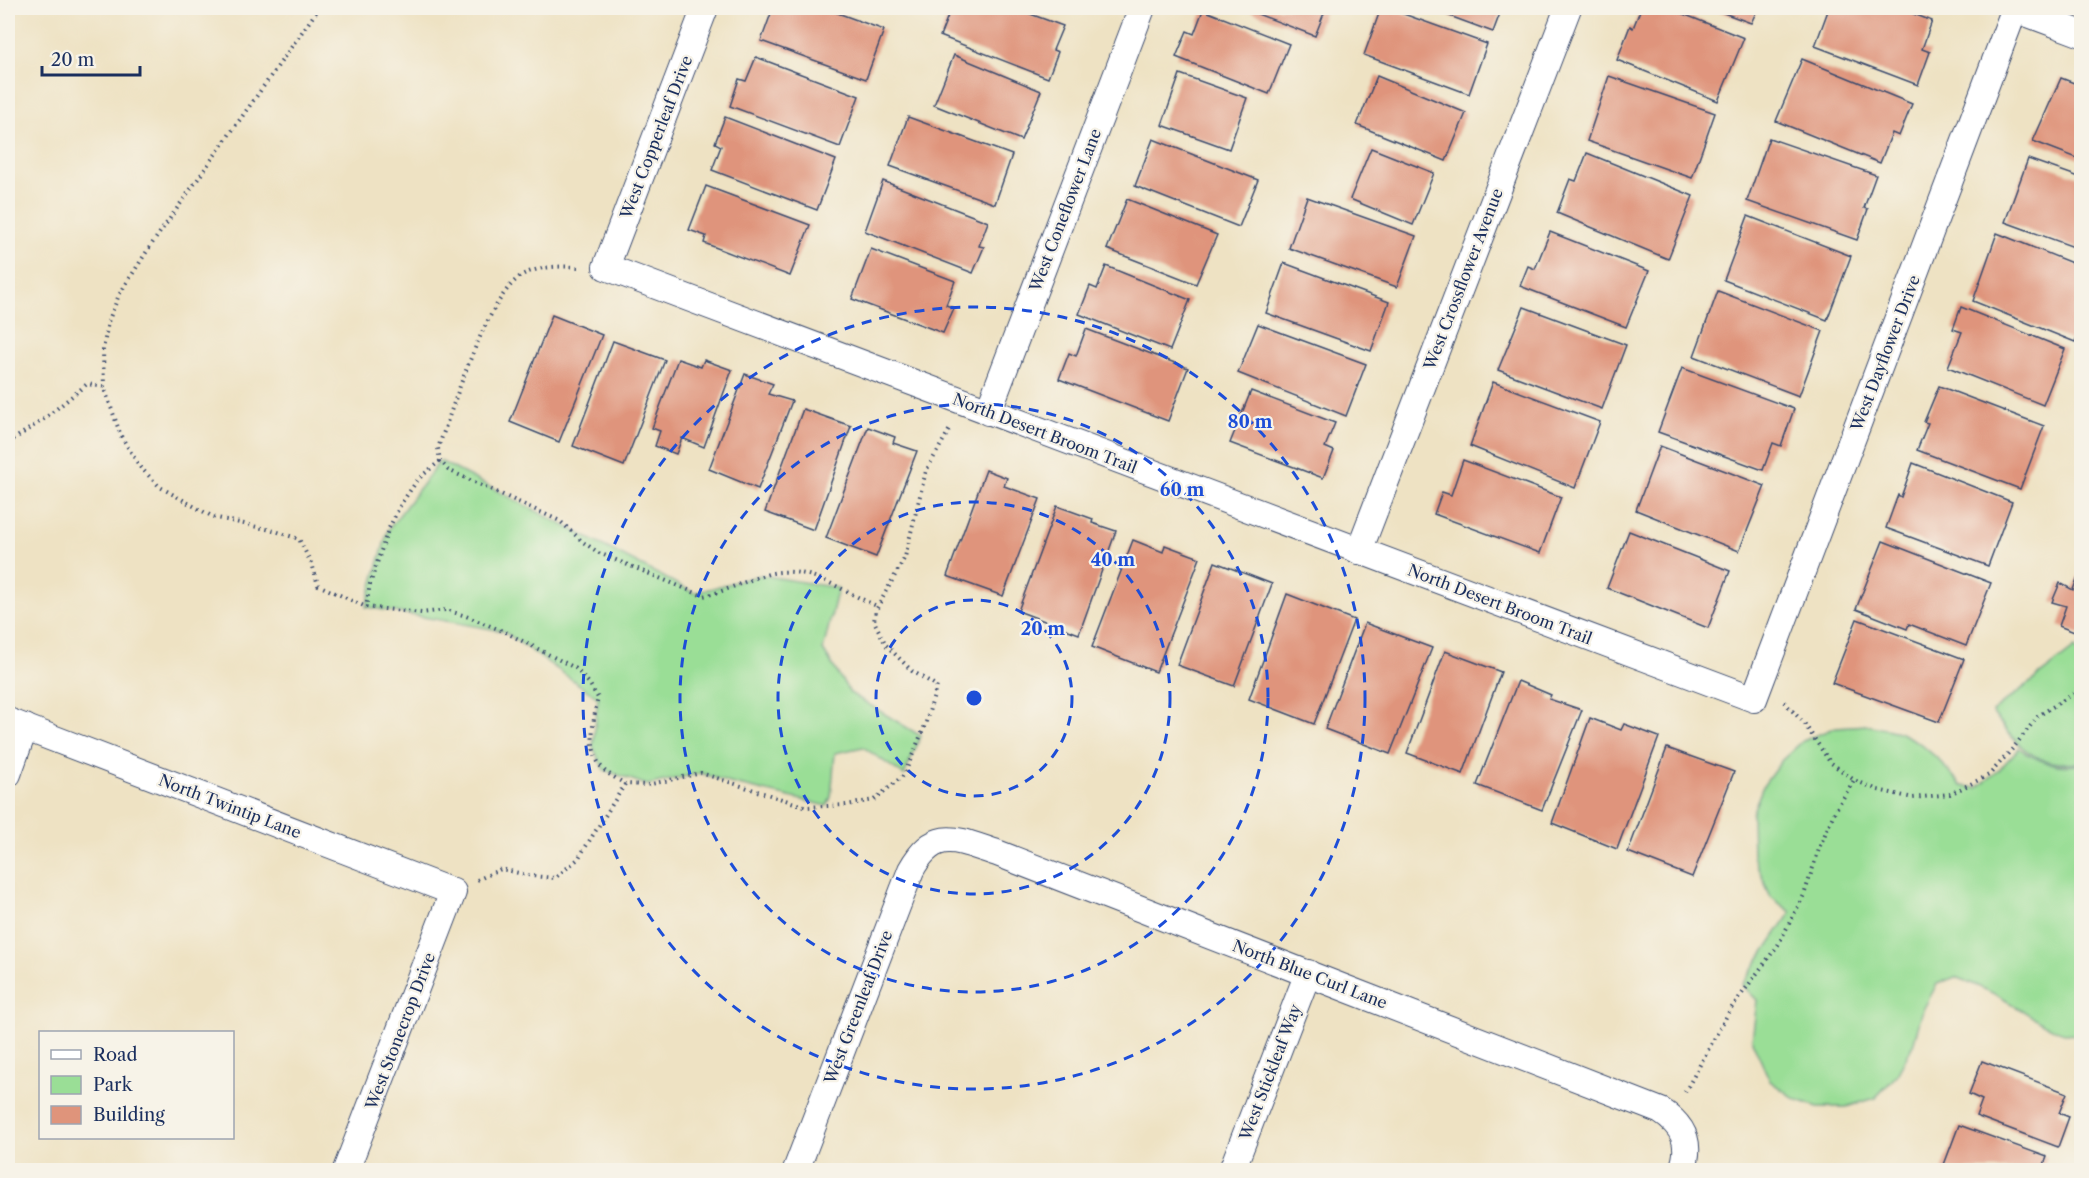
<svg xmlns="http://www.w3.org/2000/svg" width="2089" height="1178" font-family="'Libre Caslon Text',serif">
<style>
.green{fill:#9ade96;stroke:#5a867a;stroke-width:1.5}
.building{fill:#df947b}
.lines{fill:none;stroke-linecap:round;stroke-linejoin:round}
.street-casing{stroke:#3b4a6d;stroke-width:28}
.path{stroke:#3b4a6d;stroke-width:4;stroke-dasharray:1.5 4.5;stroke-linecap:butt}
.street{stroke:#fff;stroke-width:26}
.ring{fill:none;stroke:#1d4ed8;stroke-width:3;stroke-dasharray:10 8}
.labels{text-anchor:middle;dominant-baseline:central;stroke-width:4.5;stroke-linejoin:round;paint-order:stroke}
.street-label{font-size:16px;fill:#1b2f5e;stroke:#f7f3e8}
.centre{fill:#1d4ed8;stroke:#f7f3e8;stroke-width:3}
.ring-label{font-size:18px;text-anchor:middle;font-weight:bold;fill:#1d4ed8;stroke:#f7f3e8;stroke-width:4.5;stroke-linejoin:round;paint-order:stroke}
</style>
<rect width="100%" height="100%" fill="#f7f3e8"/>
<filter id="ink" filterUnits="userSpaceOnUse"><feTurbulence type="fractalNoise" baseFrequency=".0167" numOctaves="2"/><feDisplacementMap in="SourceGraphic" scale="12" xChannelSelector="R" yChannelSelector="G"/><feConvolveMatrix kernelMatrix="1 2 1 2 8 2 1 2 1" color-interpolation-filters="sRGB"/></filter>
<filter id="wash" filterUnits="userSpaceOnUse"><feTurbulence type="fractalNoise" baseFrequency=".008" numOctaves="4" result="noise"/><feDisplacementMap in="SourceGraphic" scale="24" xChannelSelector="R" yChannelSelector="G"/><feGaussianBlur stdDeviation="1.35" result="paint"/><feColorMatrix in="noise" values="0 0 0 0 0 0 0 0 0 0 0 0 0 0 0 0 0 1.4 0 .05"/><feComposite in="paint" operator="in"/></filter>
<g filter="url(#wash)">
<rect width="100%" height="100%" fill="#eee2c3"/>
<!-- green -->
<g class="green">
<path d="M440,461L694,593L761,575L838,588L823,650L850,693L921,736L904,775L863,747L835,753L831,797L827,806L730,783L701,773L647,785L604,770L593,747L598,698L503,631L366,607L388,530Z"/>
<path d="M2075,648L2081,656V762C2075,764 2069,764 2063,763C2029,763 2011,737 1992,712Z"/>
<path d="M1867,725L1899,732L1918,742L1937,758L1962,786L1977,788L1998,771L2019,748C2036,761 2059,769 2081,764V1035C2057,1037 2030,1014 2010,1003C1993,992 1974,984 1955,977L1937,984L1923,1010L1913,1045L1897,1075L1875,1098L1846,1107H1818L1795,1099L1770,1081L1752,1041L1757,1000L1742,985L1791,912L1771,897L1753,856L1752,814L1763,786L1782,760L1803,741L1836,727Z"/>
</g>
<g id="blocks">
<!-- building -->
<g class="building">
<path d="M773,8H824L884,30L866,79L761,41Z"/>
<path d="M951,8H1014L1063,26L1053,50L1058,52L1048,78L940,36Z"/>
<path d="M1242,8H1326L1315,36Z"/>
<path d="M1381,8H1387L1487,44L1469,94L1364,55Z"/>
<path d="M1428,8H1502L1493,32Z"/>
<path d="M1641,8H1668L1744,38L1718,101L1617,60L1630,26L1633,28Z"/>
<path d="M1710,8H1758L1751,23Z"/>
<path d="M1829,8H1898L1932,21L1922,49L1930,52L1918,85L1815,46Z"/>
<path d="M1203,10L1289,44L1269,94L1176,57L1187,31L1194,34Z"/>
<path d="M954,55L1041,91L1021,140L934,105Z"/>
<path d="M756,57L859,96L840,147L730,106L739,79L746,81Z"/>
<path d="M1802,59L1912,104L1899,136L1892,133L1880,163L1776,121Z"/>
<path d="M1180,74L1247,98L1229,149L1162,125Z"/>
<path d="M1377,76L1466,113L1446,161L1357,125Z"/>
<path d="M1609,76L1715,113L1692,178L1587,141Z"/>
<path d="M2061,78L2082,86V160L2033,141Z"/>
<path d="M725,117L836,160L817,210L712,170L721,146L715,143Z"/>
<path d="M908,117L1012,155L995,204L890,166Z"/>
<path d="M1769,138L1876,175L1864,208L1868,209L1857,240L1747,201Z"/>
<path d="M1153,139L1258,180L1239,227L1135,186Z"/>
<path d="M1371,148L1434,173L1413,225L1350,199Z"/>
<path d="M1587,153L1693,196L1668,259L1557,213L1570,179L1576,181Z"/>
<path d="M2028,159L2082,178V250L2005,222Z"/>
<path d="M883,181L988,222L979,246L984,247L973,273L865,231Z"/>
<path d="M706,186L810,225L790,276L704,243L706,236L689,230Z"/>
<path d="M1307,197L1416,236L1397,287L1289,248Z"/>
<path d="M1127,199L1217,235L1196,284L1107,249Z"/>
<path d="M1748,216L1851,256L1827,320L1724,280Z"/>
<path d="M1550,232L1649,271L1626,327L1520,286L1528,266L1535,269Z"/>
<path d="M1997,233L2082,267V325L2075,342L1973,301Z"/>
<path d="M871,249L955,281L946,305L954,308L943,333L852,299Z"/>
<path d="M1284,263L1389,302L1371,351L1266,313Z"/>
<path d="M1106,266L1190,300L1170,350L1079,314L1090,286L1097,289Z"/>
<path d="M1718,291L1823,331L1799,396L1694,356Z"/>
<path d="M1524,307L1626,345L1602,409L1498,370Z"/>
<path d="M1961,307L2065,349L2043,405L1948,367L1962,332L1953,329Z"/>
<path d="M552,315L602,335L559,442L510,422Z"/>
<path d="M1258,324L1366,364L1346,416L1238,373Z"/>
<path d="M1086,329L1188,368L1168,421L1059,379L1069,353L1076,356Z"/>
<path d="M613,341L665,360L624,466L573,446Z"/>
<path d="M678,359L701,367L704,360L732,370L704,447L682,438L676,454L655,446L660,431L652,428Z"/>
<path d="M1682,368L1794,409L1781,446L1773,443L1763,470L1658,432Z"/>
<path d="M745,374L773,384L768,394L792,401L758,489L709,469Z"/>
<path d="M1493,382L1600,422L1575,488L1470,446Z"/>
<path d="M1939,386L2044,426L2020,489L1917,450L1928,423L1924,422Z"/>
<path d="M1251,391L1335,423L1325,447L1334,451L1323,478L1230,443Z"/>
<path d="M803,409L851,426L814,530L765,512Z"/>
<path d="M868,427L895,437L893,443L917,451L876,557L826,538Z"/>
<path d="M1660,446L1765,486L1739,551L1636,510Z"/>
<path d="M1463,460L1561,497L1540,553L1434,514L1442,492L1451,495Z"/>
<path d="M1913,463L2012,502L1988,566L1886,528L1898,495L1901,497Z"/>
<path d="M986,470L1007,478L1004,486L1040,499L1003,596L947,576Z"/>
<path d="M1057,506L1093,519L1092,523L1116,531L1079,634L1018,611Z"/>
<path d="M1629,531L1730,571L1708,628L1607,588Z"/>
<path d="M1133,540L1163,552L1165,545L1200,558L1156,672L1092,647Z"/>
<path d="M1883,541L1991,583L1966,646L1909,624L1907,629L1856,609Z"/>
<path d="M1215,562L1272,584L1234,686L1177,665Z"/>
<path d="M2081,568H2082V635L2059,626L2066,606L2052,602L2060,583L2073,590Z"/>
<path d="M1287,594L1354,620L1314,724L1249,699Z"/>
<path d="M1857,619L1964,659L1939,722L1832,683Z"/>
<path d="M1365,623L1432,648L1390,754L1325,729Z"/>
<path d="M1445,651L1501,672L1463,774L1407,753Z"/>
<path d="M1518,681L1551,695L1549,699L1582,710L1542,810L1477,785Z"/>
<path d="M1590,718L1621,730L1624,724L1659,737L1617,849L1552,823Z"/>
<path d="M1667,748L1734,772L1692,877L1628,852Z"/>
<path d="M1982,1061L2067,1093L2059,1113L2069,1117L2058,1147L1976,1116L1982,1100L1969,1094Z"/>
<path d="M1959,1125L2047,1157L2042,1170H1942Z"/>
</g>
</g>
</g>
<g filter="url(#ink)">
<use href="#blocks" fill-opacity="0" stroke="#3b4a6d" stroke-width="1.5"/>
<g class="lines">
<defs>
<g id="street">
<path d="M705,8L606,267L1754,699L2015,8"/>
<path d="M2015,9L2082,34"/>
<path d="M988,412L1142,8"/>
<path d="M1359,551L1568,8"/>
<path d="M8,721L453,892L346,1170"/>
<path d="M8,774L25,727"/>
<path d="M796,1170L911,870C935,826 957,840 997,853L1661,1111C1684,1126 1692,1144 1682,1170"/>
<path d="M1232,1170L1308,973"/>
</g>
</defs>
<!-- street casing -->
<use href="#street" class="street-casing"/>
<!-- path -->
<g class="path">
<path d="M578,267C560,266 541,266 524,274C487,294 453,408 438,448L440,461L448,470L560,521L583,542L599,553L703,596C725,592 744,581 765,575C806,562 841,591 877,606"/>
<path d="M104,387L103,350L108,322L119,295L149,248L319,8"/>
<path d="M8,443L44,419L87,384L104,387L121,436L140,467L160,487L213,517L275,531L299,539L313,567L318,585L366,607"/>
<path d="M440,461L418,479L401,504L388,530L370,584L366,607L422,613L446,610L466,616L503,631L575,668L589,683L598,698C593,721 586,753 605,771C611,776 619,780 625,784"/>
<path d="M1784,702L1804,723L1830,762L1854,780L1878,790L1913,798L1950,794L1989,775L2014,747L2038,716L2076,692L2082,691"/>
<path d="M477,880L501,869L532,876L555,878L578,859L625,784L647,785L701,773L807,807L846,805L874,800L904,775L924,728L937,686L912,671L886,645L874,621L876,610L905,557L926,471L951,427"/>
<path d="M1685,1092L1730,1010L1778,945L1804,895L1820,846L1834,813L1854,780"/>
</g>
<!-- street -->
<use href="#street" class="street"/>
</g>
</g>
<!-- distance rings -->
<g class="ring">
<circle cx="974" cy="698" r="98"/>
<circle cx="974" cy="698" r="196"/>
<circle cx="974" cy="698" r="294"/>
<circle cx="974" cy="698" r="391"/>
</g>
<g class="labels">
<!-- street labels -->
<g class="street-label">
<text transform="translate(656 137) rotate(-69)">West Copperleaf Drive</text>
<text transform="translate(1065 210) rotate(-69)">West Coneflower Lane</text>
<text transform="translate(1463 279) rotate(-69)">West Crossflower Avenue</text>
<text transform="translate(1885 353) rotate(-69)">West Dayflower Drive</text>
<text transform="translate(1045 433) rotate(21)">North Desert Broom Trail</text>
<text transform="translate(1500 604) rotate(21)">North Desert Broom Trail</text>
<text transform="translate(230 806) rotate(21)">North Twintip Lane</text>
<text transform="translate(1310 974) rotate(21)">North Blue Curl Lane</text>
<text transform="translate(858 1007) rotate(-69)">West Greenleaf Drive</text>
<text transform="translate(400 1031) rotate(-69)">West Stonecrop Drive</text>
<text transform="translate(1270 1072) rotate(-69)">West Stickleaf Way</text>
</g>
</g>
<circle cx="974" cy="698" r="9" class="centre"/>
<g class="ring-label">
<text x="1250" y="428">80 m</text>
<text x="1182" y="496">60 m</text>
<text x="1113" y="566">40 m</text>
<text x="1043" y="635">20 m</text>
</g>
<!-- margin -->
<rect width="2089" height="1178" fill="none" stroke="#f7f3e8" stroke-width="30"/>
<!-- legend -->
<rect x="39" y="1031" width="195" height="108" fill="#f7f3e8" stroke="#9fa5b1" stroke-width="1.5"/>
<rect x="51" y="1050" width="30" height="9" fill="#ffffff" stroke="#9fa5b1" stroke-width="1.5"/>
<text x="93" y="1061" font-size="18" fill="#1b2f5e">Road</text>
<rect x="51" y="1076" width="30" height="18" fill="#9ade96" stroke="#9fa5b1" stroke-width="1.5"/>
<text x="93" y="1091" font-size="18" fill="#1b2f5e">Park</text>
<rect x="51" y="1106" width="30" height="18" fill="#df947b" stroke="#9fa5b1" stroke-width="1.5"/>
<text x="93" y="1121" font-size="18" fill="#1b2f5e">Building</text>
<!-- scale -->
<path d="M42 66v9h98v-9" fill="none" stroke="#1b2f5e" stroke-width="3"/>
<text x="51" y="66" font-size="18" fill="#1b2f5e" stroke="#f7f3e8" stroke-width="4.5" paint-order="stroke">20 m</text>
</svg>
